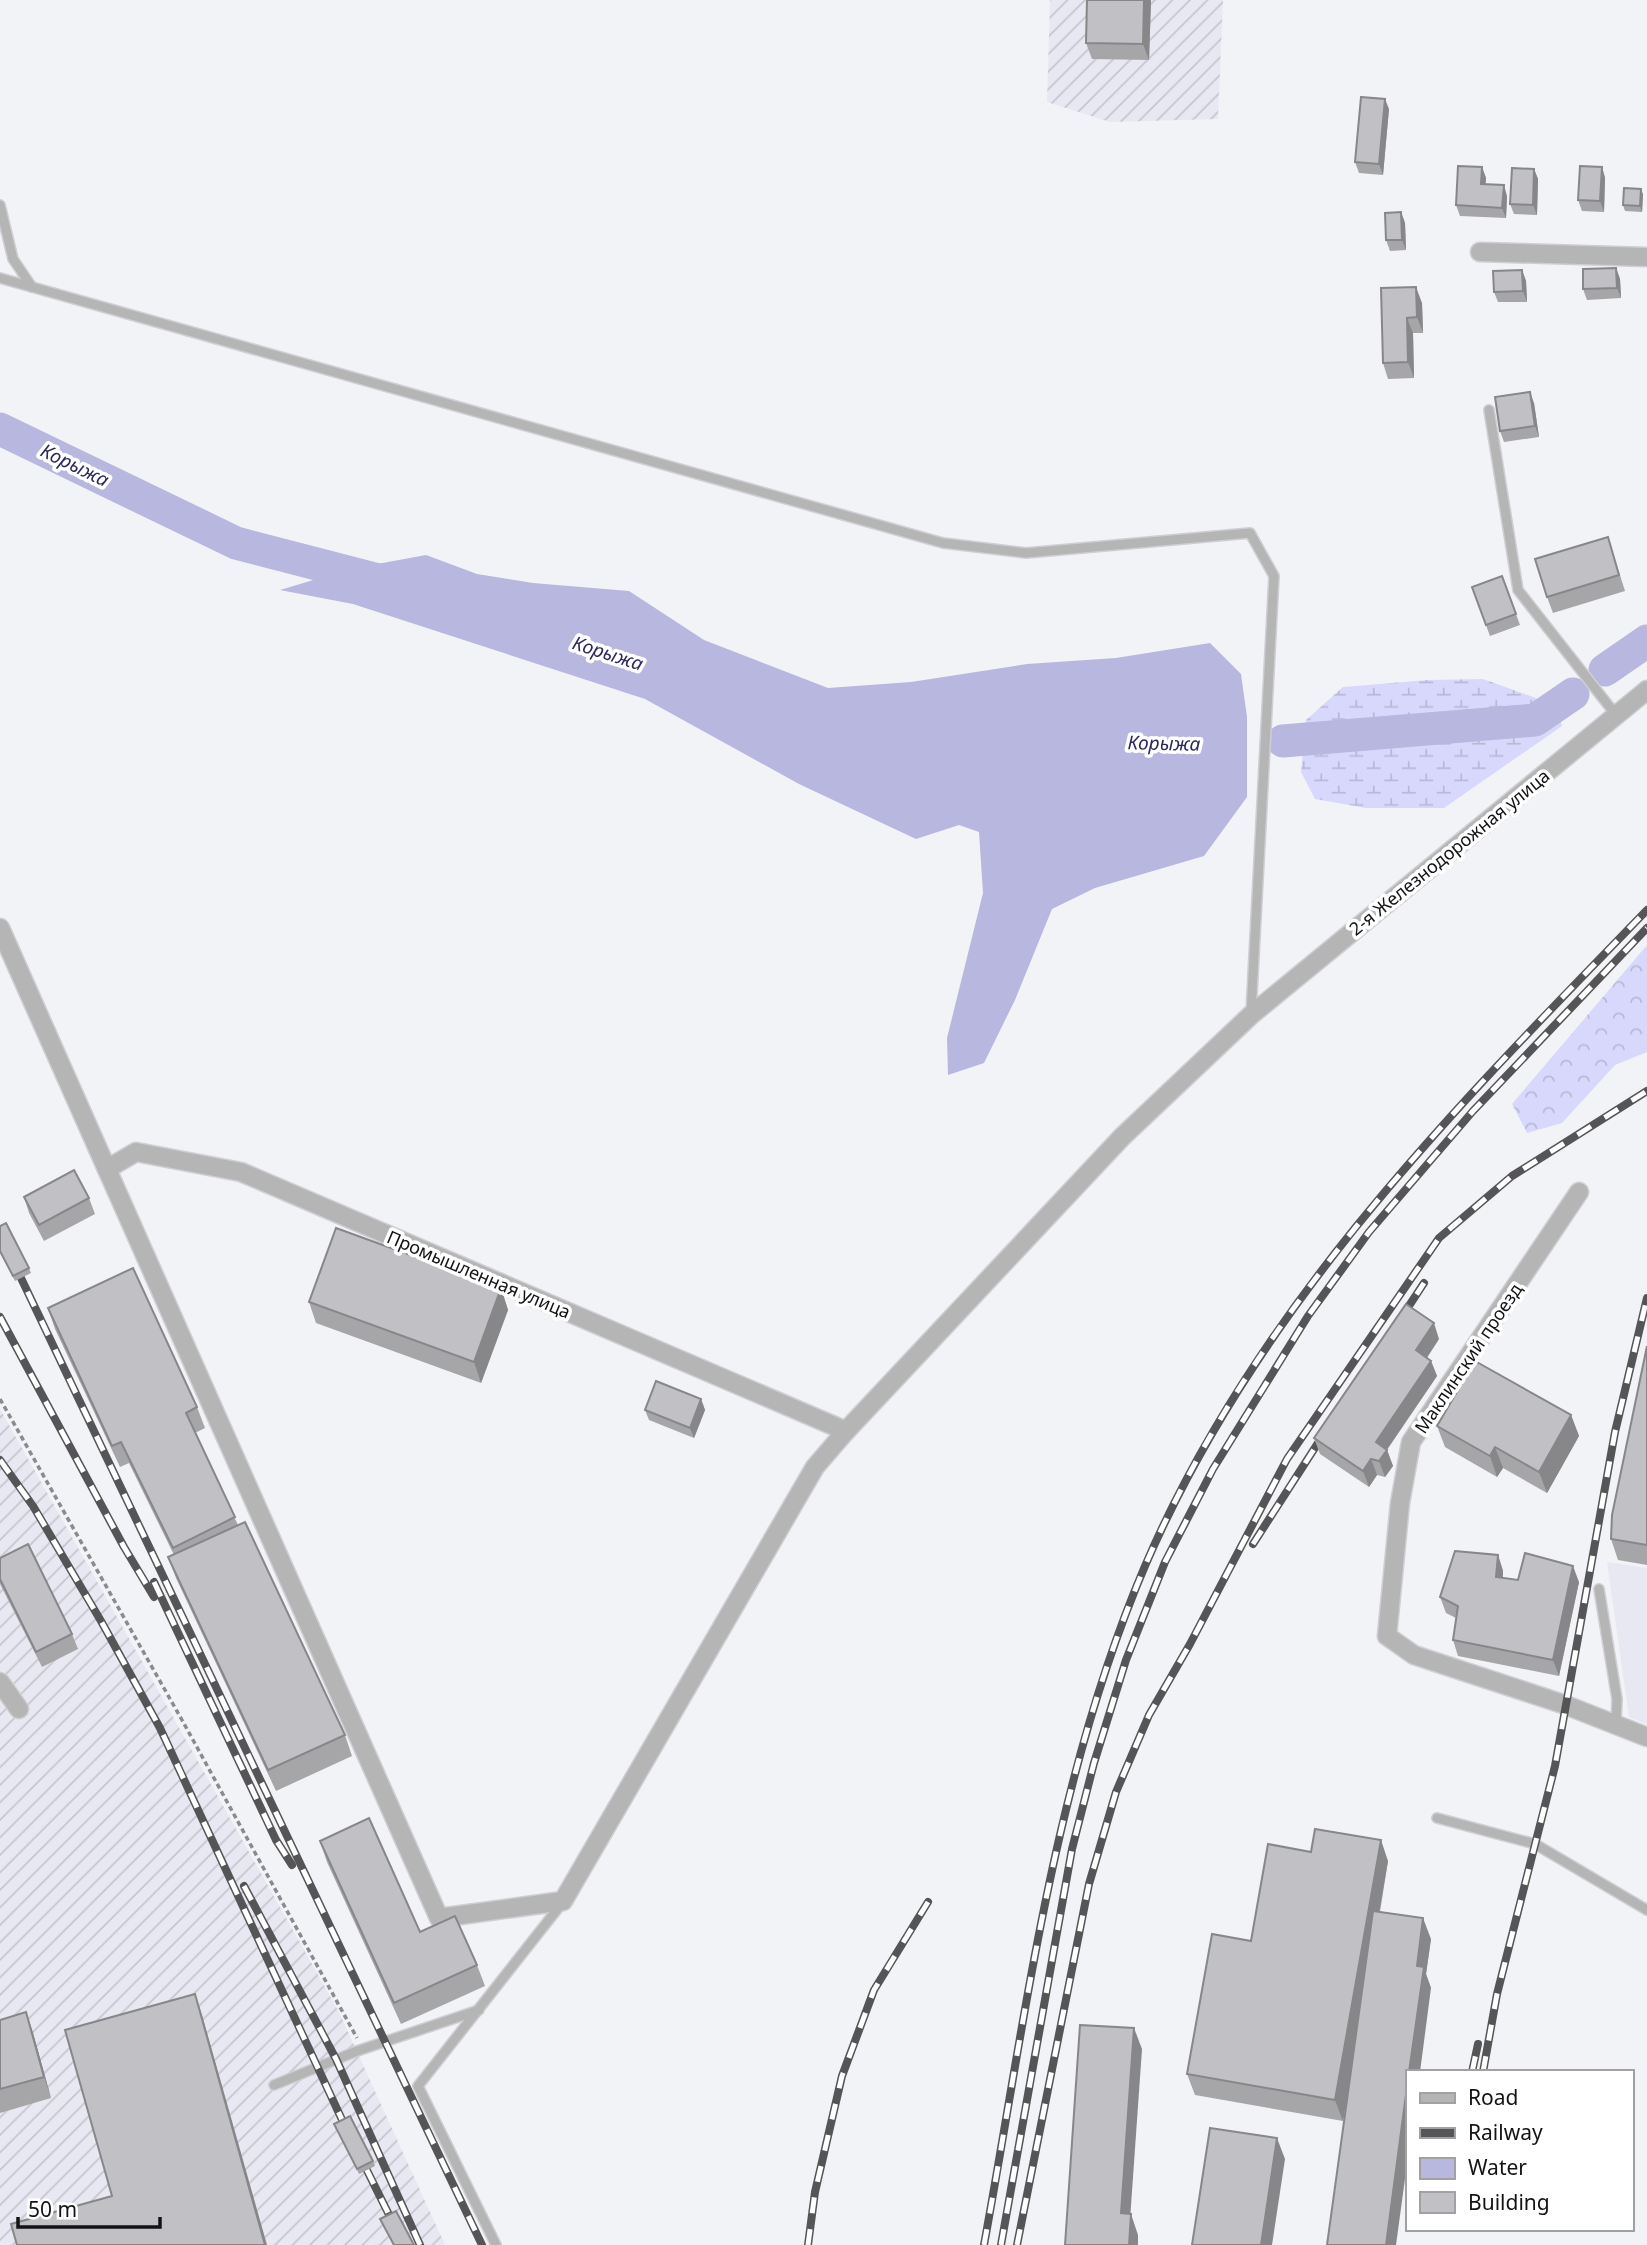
<svg xmlns="http://www.w3.org/2000/svg" width="1647" height="2245" font-family="'Noto Sans',sans-serif">
<style>
.built{fill:#e8e8f3}
.industrial{fill:url(#industrial-furrows)}
.forest{fill:url(#forest-crowns)}
.wetland{fill:url(#wetland-marsh)}
.water{fill:#b7b7df}
.lines{fill:none;stroke-linecap:round;stroke-linejoin:round}
.river{stroke:#b7b7df;stroke-width:33}
.service-casing{stroke:#cecfd3;stroke-width:12}
.minor-casing{stroke:#cecfd3;stroke-width:21}
.path{stroke:#8a8b8e;stroke-width:3.5;stroke-dasharray:5 3.5;stroke-linecap:butt}
.service{stroke:#b5b5b6;stroke-width:9}
.minor{stroke:#b5b5b6;stroke-width:18}
.rail-casing{stroke:#555558;stroke-width:8}
.rail{stroke:#fff;stroke-width:5;stroke-dasharray:16;stroke-linecap:butt}
.wall{fill:#a6a6a9}
.shaded-wall{fill:#87878a}
.building{fill:#c1c1c5;stroke:#87878a;stroke-width:2}
.labels{text-anchor:middle;dominant-baseline:central;stroke-width:7;stroke-linejoin:round;paint-order:stroke}
.street-label{font-size:18px;fill:#131315;stroke:#fff}
.water-label{font-size:19px;font-style:italic;fill:#2d275a;stroke:#fff}
</style>
<defs>
<pattern id="industrial-furrows" width="10" height="10" patternUnits="userSpaceOnUse" patternTransform="scale(1.75)"><rect width="10" height="10" fill="#e8e8f3"/><path d="M-1 1l2-2M0 10L10 0M9 11l2-2" fill="none" stroke="#c6c6cf"/></pattern>
<pattern id="forest-crowns" width="20" height="18" patternUnits="userSpaceOnUse" patternTransform="scale(1.75)"><rect width="20" height="18" fill="#d8d8fc"/><path d="M2 6a3 3 0 1 1 6 0M12 15a3 3 0 1 1 6 0" fill="none" stroke="#b8b8d7"/></pattern>
<pattern id="wetland-marsh" width="20" height="14" patternUnits="userSpaceOnUse" patternTransform="scale(1.75)"><rect width="20" height="14" fill="#d8d8fc"/><path d="M1 5h8M5 5V1M11 12h8M15 12V8" fill="none" stroke="#b8b8d7"/></pattern>
</defs>
<rect width="100%" height="100%" fill="#f2f3f7"/>
<!-- built -->
<path class="built" d="M1607,1562L1647,1568V1724L1629,1717Z"/>
<!-- industrial -->
<g class="industrial">
<path d="M1050,0H1223L1218,119L1110,122L1047,102Z"/>
<path d="M0,1409L339,2012L445,2245H0Z"/>
</g>
<!-- forest -->
<path class="forest" d="M1647,945V1052L1615,1065L1562,1123L1527,1133L1512,1104Z"/>
<!-- wetland -->
<path class="wetland" d="M1483,679L1555,705L1562,726L1444,808H1366L1315,799L1301,772L1306,720L1343,687L1428,680Z"/>
<!-- water -->
<path class="water" d="M426,555L477,574L533,583L629,591L704,640L828,688L911,682L1027,664L1116,658L1210,643L1241,674L1247,717V797L1204,856L1095,888L1052,909L1015,1000L984,1063L948,1075L947,1038L983,893L979,832L959,825L916,839L799,784L645,699L353,604L280,590L350,569Z"/>
<g class="lines">
<!-- river -->
<g class="river">
<path d="M0,429L236,543L386,582"/>
<path d="M1605,670L1647,641"/>
<path d="M1283,741L1535,720L1573,694"/>
</g>
<defs>
<g id="service">
<path d="M0,205L13,259L32,287"/>
<path d="M0,278L943,543L1026,553L1250,533L1274,576L1251,1013"/>
<path d="M1489,410L1518,590L1616,715"/>
<path d="M1599,1589L1617,1699L1616,1725"/>
<path d="M1437,1818L1535,1844L1647,1910"/>
<path d="M274,2085L357,2051L479,2010"/>
<path d="M496,2245L418,2086L563,1902"/>
</g>
<g id="minor">
<path d="M1480,252L1647,257"/>
<path d="M0,928L439,1918L563,1901L815,1467L846,1431L1122,1137L1251,1015L1647,690"/>
<path d="M107,1169L136,1152L241,1172L846,1431"/>
<path d="M1579,1192L1411,1442L1400,1503L1387,1636L1414,1655L1563,1704L1647,1737"/>
<path d="M0,1682L19,1709"/>
</g>
</defs>
<!-- service casing -->
<use href="#service" class="service-casing"/>
<!-- minor casing -->
<use href="#minor" class="minor-casing"/>
<!-- path -->
<path class="path" d="M0,1399L182,1720L357,2038"/>
<!-- service -->
<use href="#service" class="service"/>
<!-- minor -->
<use href="#minor" class="minor"/>
<defs>
<g id="rail">
<path d="M0,1234L482,2245"/>
<path d="M0,1317L124,1547L154,1597"/>
<path d="M1399,1321L1424,1283"/>
<path d="M0,1460L33,1506L101,1621L160,1728L344,2124L404,2245"/>
<path d="M1253,1544L1327,1429"/>
<path d="M154,1582L276,1840L292,1865"/>
<path d="M244,1886L336,2059L420,2245"/>
<path d="M1472,2072L1478,2044"/>
<path d="M1483,2072L1497,1994L1555,1766L1615,1432L1647,1298"/>
<path d="M808,2245L815,2192L842,2076L874,1990L928,1902"/>
<path d="M984,2245C1026,2016 1053,1781 1145,1566C1256,1307 1454,1109 1647,910"/>
<path d="M1001,2245L1072,1849L1094,1763L1126,1660L1165,1562L1213,1469L1308,1316L1369,1232L1473,1111L1647,928"/>
<path d="M1017,2245L1089,1884L1116,1792L1149,1715L1190,1644L1287,1459L1439,1238L1512,1176L1647,1091"/>
</g>
</defs>
<!-- rail casing -->
<use href="#rail" class="rail-casing"/>
<!-- rail -->
<use href="#rail" class="rail"/>
</g>
<!-- wall -->
<g class="wall">
<path d="M1087,0H1151L1149,60L1092,59L1086,43Z"/>
<path d="M1389,109L1383,175L1359,173L1355,162Z"/>
<path d="M1482,167L1486,178L1485,184L1507,196L1506,218L1460,216L1456,205Z"/>
<path d="M1602,167L1605,178L1604,212L1582,211L1578,200Z"/>
<path d="M1534,169L1538,179L1537,215L1514,214L1510,204Z"/>
<path d="M1643,194L1642,212L1625,211L1623,205Z"/>
<path d="M1401,212L1405,223L1406,250L1390,251L1386,240Z"/>
<path d="M1616,268L1620,279L1621,298L1587,300L1583,289Z"/>
<path d="M1522,270L1526,281L1527,302H1498L1494,292Z"/>
<path d="M1381,288L1422,303L1423,333H1413L1414,378L1388,379L1383,363Z"/>
<path d="M1534,403L1539,437L1504,442L1500,431Z"/>
<path d="M1613,553L1625,591L1553,613L1547,597Z"/>
<path d="M1502,576L1520,625L1490,636L1472,587Z"/>
<path d="M24,1197L89,1198L95,1214L44,1241L29,1213Z"/>
<path d="M0,1226L29,1268L31,1273L15,1281L0,1252Z"/>
<path d="M501,1288L508,1310L481,1383L316,1323L309,1302Z"/>
<path d="M48,1308L197,1407L205,1428L195,1433L238,1525L345,1735L352,1756L276,1791L176,1578L168,1557L174,1555L129,1463L120,1467L55,1329Z"/>
<path d="M1439,1339L1427,1358L1431,1361L1437,1376L1387,1450L1393,1466L1385,1477L1377,1475L1369,1487L1320,1454L1314,1438Z"/>
<path d="M1647,1346V1565L1618,1560L1611,1539Z"/>
<path d="M701,1399L705,1410L694,1438L649,1420L645,1410Z"/>
<path d="M1571,1415L1579,1436L1547,1493L1503,1468L1497,1477L1445,1447L1437,1426Z"/>
<path d="M1498,1555L1503,1571V1578L1518,1580L1579,1582L1559,1676L1458,1656L1453,1640L1456,1618L1446,1613L1440,1597Z"/>
<path d="M0,1558L72,1634L78,1649L42,1667L0,1584Z"/>
<path d="M320,1841L420,1932L477,1965L485,1986L401,2024L327,1862Z"/>
<path d="M1311,1852L1388,1861L1380,1912L1431,1939L1426,1974L1431,1988L1348,2093L1343,2121L1195,2095L1187,2074L1251,1941Z"/>
<path d="M26,2012L33,2033L51,2098L0,2113V2020Z"/>
<path d="M334,2124L373,2161L375,2166L359,2174Z"/>
</g>
<!-- shaded-wall -->
<g class="shaded-wall">
<path d="M1144,0H1151L1149,60L1143,44Z"/>
<path d="M1385,99L1389,109L1383,175L1379,164Z"/>
<path d="M1482,167L1486,178L1485,194L1481,184Z"/>
<path d="M1602,167L1605,178L1604,212L1600,201Z"/>
<path d="M1534,169L1538,179L1537,215L1533,205Z"/>
<path d="M1504,185L1507,196L1506,218L1502,208Z"/>
<path d="M1641,189L1643,194L1642,212L1640,206Z"/>
<path d="M1401,212L1405,223L1406,250L1402,240Z"/>
<path d="M1616,268L1620,279L1621,298L1617,288Z"/>
<path d="M1522,270L1526,281L1527,302L1523,291Z"/>
<path d="M1416,287L1422,303L1423,333L1417,317Z"/>
<path d="M1407,318L1413,333L1414,378L1408,362Z"/>
<path d="M1530,392L1534,403L1539,437L1535,426Z"/>
<path d="M501,1288L508,1310L481,1383L474,1362Z"/>
<path d="M1434,1323L1439,1339L1421,1366L1416,1350Z"/>
<path d="M1431,1361L1437,1376L1381,1458L1376,1442Z"/>
<path d="M701,1399L705,1410L694,1438L690,1428Z"/>
<path d="M1571,1415L1579,1436L1547,1493L1539,1472Z"/>
<path d="M1495,1447L1503,1468L1497,1477L1490,1456Z"/>
<path d="M1387,1450L1393,1466L1385,1477L1379,1461Z"/>
<path d="M1371,1459L1377,1475L1369,1487L1363,1471Z"/>
<path d="M1498,1555L1503,1571L1502,1593L1496,1577Z"/>
<path d="M1573,1566L1579,1582L1559,1676L1553,1660Z"/>
<path d="M1381,1840L1388,1861L1343,2121L1335,2100Z"/>
<path d="M1423,1918L1431,1939L1426,1974L1431,1988L1420,2072H1409L1417,1966Z"/>
<path d="M195,1994L202,2015L267,2245H265Z"/>
<path d="M26,2012L33,2033L51,2098L44,2077Z"/>
<path d="M1134,2028L1142,2049L1129,2234L1121,2213Z"/>
<path d="M1407,2087V2164L1396,2245H1386Z"/>
<path d="M1277,2138L1285,2159L1272,2245H1261Z"/>
<path d="M1131,2214L1138,2235V2245H1129Z"/>
</g>
<!-- building -->
<g class="building">
<path d="M1087,0H1144L1143,44L1086,43Z"/>
<path d="M1361,97L1385,99L1379,164L1355,162Z"/>
<path d="M1458,166L1482,167L1481,184L1504,185L1502,208L1456,205Z"/>
<path d="M1580,166L1602,167L1600,201L1578,200Z"/>
<path d="M1512,168L1534,169L1533,205L1510,204Z"/>
<path d="M1624,188L1641,189L1640,206L1623,205Z"/>
<path d="M1401,212L1402,240H1386L1385,213Z"/>
<path d="M1616,268L1617,288L1583,289V269Z"/>
<path d="M1522,270L1523,291L1494,292L1493,271Z"/>
<path d="M1416,287L1417,317L1407,318L1408,362L1383,363L1381,288Z"/>
<path d="M1530,392L1535,426L1500,431L1495,397Z"/>
<path d="M1608,537L1619,575L1547,597L1535,559Z"/>
<path d="M1502,576L1516,614L1486,625L1472,587Z"/>
<path d="M74,1170L89,1198L39,1225L24,1197Z"/>
<path d="M6,1223L29,1268L13,1276L0,1251V1226Z"/>
<path d="M336,1228L501,1288L474,1362L309,1302Z"/>
<path d="M133,1268L197,1407L186,1413L235,1517L173,1548L121,1442L112,1446L48,1308Z"/>
<path d="M1406,1304L1434,1323L1416,1350L1431,1361L1376,1442L1387,1450L1379,1461L1371,1459L1363,1471L1314,1438Z"/>
<path d="M1647,1346V1545L1611,1539L1612,1515Z"/>
<path d="M1475,1361L1571,1415L1539,1472L1495,1447L1490,1456L1437,1426Z"/>
<path d="M656,1381L701,1399L690,1428L645,1410Z"/>
<path d="M245,1522L345,1735L268,1770L168,1557Z"/>
<path d="M28,1544L72,1634L36,1652L0,1579V1558Z"/>
<path d="M1455,1551L1498,1555L1496,1577L1518,1580L1525,1553L1573,1566L1553,1660L1453,1640L1458,1606L1440,1597Z"/>
<path d="M369,1818L420,1932L455,1916L477,1965L394,2003L320,1841Z"/>
<path d="M1315,1829L1381,1840L1335,2100L1187,2074L1212,1934L1251,1941L1268,1844L1311,1852Z"/>
<path d="M1373,1911L1423,1918L1417,1966L1424,1967L1409,2072H1407V2087L1386,2245H1327Z"/>
<path d="M195,1994L265,2245H17L11,2224L112,2196L65,2030Z"/>
<path d="M26,2012L44,2077L0,2089V2020Z"/>
<path d="M1080,2025L1134,2028L1121,2213L1131,2214L1129,2245H1065Z"/>
<path d="M350,2116L373,2161L357,2169L334,2124Z"/>
<path d="M1210,2128L1277,2138L1261,2245H1192Z"/>
<path d="M396,2211L414,2245H394L380,2219Z"/>
</g>
<g class="labels">
<!-- street labels -->
<g class="street-label">
<text transform="translate(1449 852) rotate(-39)">2-я Железнодорожная улица</text>
<text transform="translate(479 1274) rotate(23)">Промышленная улица</text>
<text transform="translate(1468 1358) rotate(-56)">Маклинский проезд</text>
</g>
<!-- water labels -->
<g class="water-label">
<text transform="translate(75 465) rotate(26)">Корыжа</text>
<text transform="translate(608 653) rotate(18)">Корыжа</text>
<text transform="translate(1164 743) rotate(1)">Корыжа</text>
</g>
</g>
<!-- legend -->
<rect x="1406" y="2070" width="228" height="161" fill="#ffffff" stroke="#a1a1a1" stroke-width="2"/>
<rect x="1420" y="2093" width="35" height="10" fill="#b5b5b6" stroke="#a1a1a1" stroke-width="2"/>
<text x="1468" y="2105" font-size="21" fill="#131315">Road</text>
<rect x="1420" y="2128" width="35" height="10" fill="#555558" stroke="#a1a1a1" stroke-width="2"/>
<text x="1468" y="2140" font-size="21" fill="#131315">Railway</text>
<rect x="1420" y="2158" width="35" height="21" fill="#b7b7df" stroke="#a1a1a1" stroke-width="2"/>
<text x="1468" y="2175" font-size="21" fill="#131315">Water</text>
<rect x="1420" y="2192" width="35" height="21" fill="#c1c1c5" stroke="#a1a1a1" stroke-width="2"/>
<text x="1468" y="2210" font-size="21" fill="#131315">Building</text>
<!-- scale -->
<path d="M18 2217v10h142v-10" fill="none" stroke="#131315" stroke-width="3.5"/>
<text x="28" y="2217" font-size="21" fill="#131315" stroke="#ffffff" stroke-width="5" paint-order="stroke">50 m</text>
</svg>
